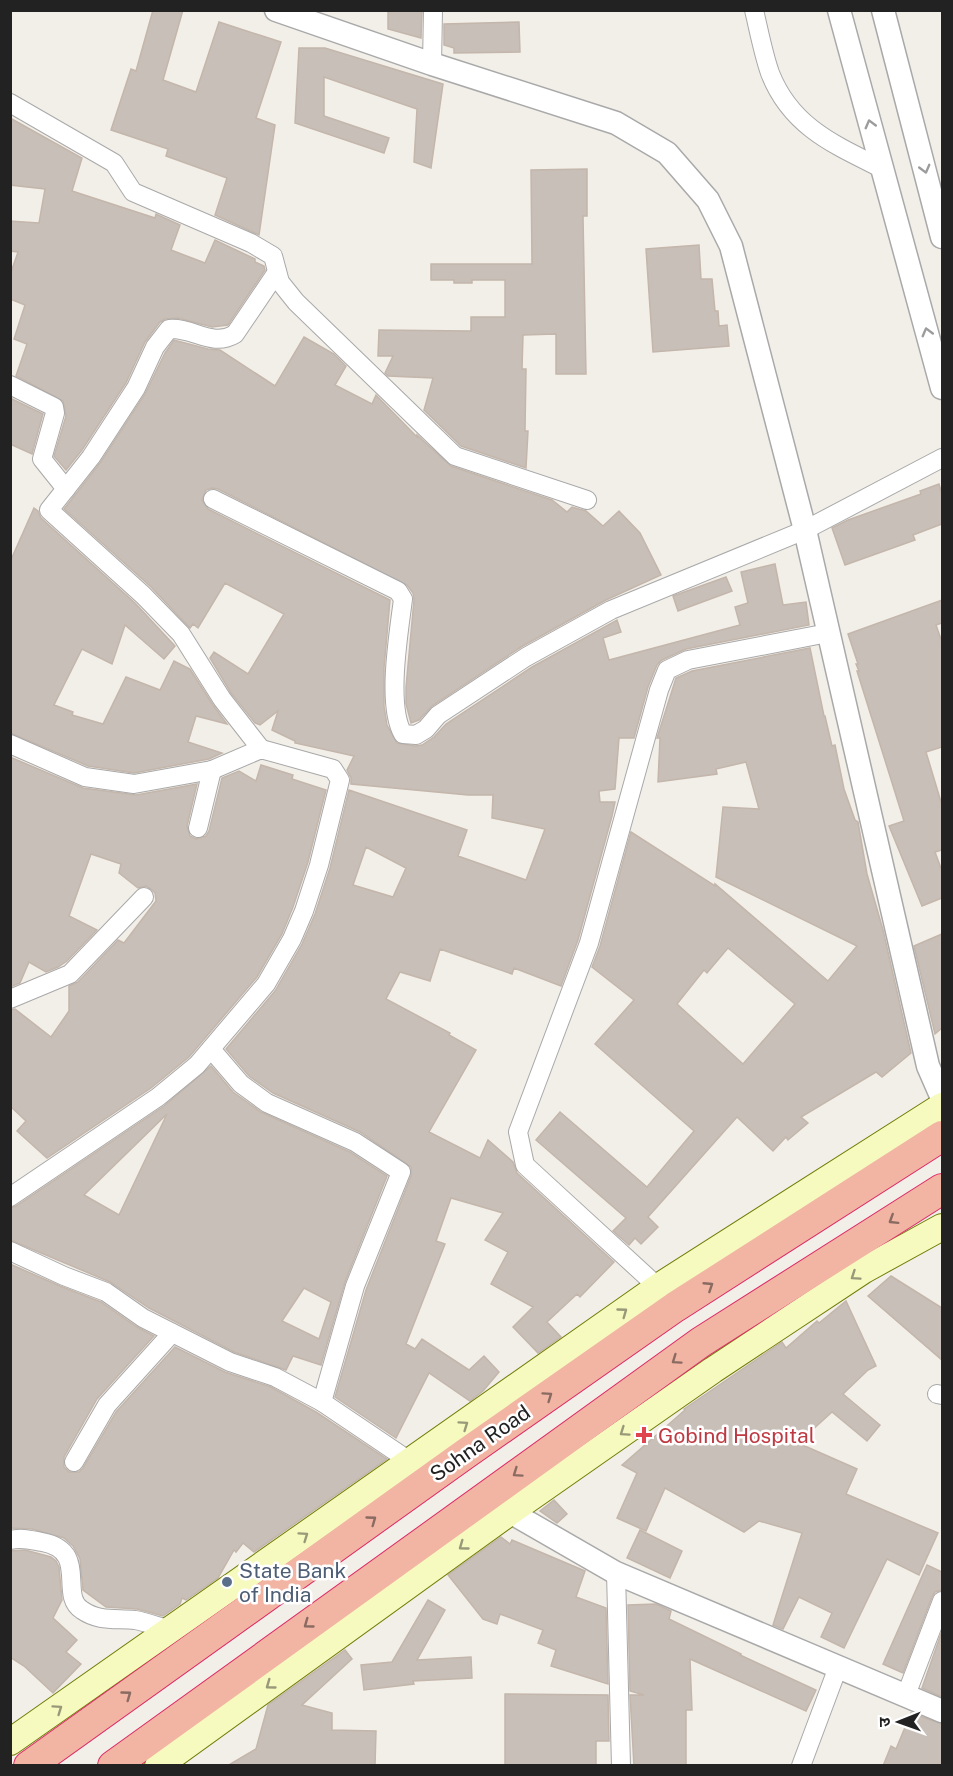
<svg xmlns="http://www.w3.org/2000/svg" width="953" height="1776" font-family="'Public Sans','Noto Sans Devanagari',sans-serif">
<style>
.building{fill:#c7bfb8;stroke:#c4b6ab;stroke-width:1.5;fill-rule:evenodd}
.lines{fill:none;stroke-linecap:round;stroke-linejoin:round}
.minor-casing{stroke:#a9a9a9;stroke-width:20}
.tertiary-casing{stroke:#a9a9a9;stroke-width:25}
.secondary-casing{stroke:#707d05;stroke-width:28}
.trunk-casing{stroke:#dc2a67;stroke-width:32}
.minor{stroke:#fff;stroke-width:18}
.tertiary{stroke:#fff;stroke-width:22}
.secondary{stroke:#f7fabf;stroke-width:26}
.trunk{stroke:#f2b4a3;stroke-width:30}
.oneway{stroke:#9c9c9c}
.oneway2{stroke:#8a6b62}
.oneway3{stroke:#979978}
.health-dot{fill:#e0444e;stroke:#fff;stroke-width:2}
.service-dot{fill:#5c6f8a;stroke:#fff;stroke-width:2}
.labels{text-anchor:middle;dominant-baseline:central;stroke-width:5;stroke-linejoin:round;paint-order:stroke}
.health-label{font-size:21px;fill:#be3a42;stroke:#fff;text-anchor:start}
.street-label{font-size:21px;fill:#222;stroke:#fff}
.service-label{font-size:21px;fill:#4e5e75;stroke:#fff;text-anchor:start}
</style>
<rect width="100%" height="100%" fill="#f2efe9"/>
<!-- building -->
<g class="building">
<path d="M153,10H183L163,80L196,92L219,22L281,42L256,118L275,125L259,235L215,215L227,178L166,156L168,149L111,130L131,69L136,71Z"/>
<path d="M388,11H422L421,38L388,29Z"/>
<path d="M519,22L520,52L454,53V48L444,45V24Z"/>
<path d="M299,48H325L443,84L431,168L414,162L417,109L324,77V116L389,138L384,153L295,123Z"/>
<path d="M10,118L82,158L72,191L155,218L156,214L180,225L171,250L205,263L215,240L255,259V262L264,266L265,270L228,325L212,327L178,318L165,319L160,322L145,342L126,383L82,450L66,470L54,456L66,416L63,401L16,376L27,344L14,339L25,305L10,299V275L18,252L10,251V221L39,223L45,189L10,185Z"/>
<path d="M587,169V216H583L586,374H556V334L523,335L522,369H526L525,431H528L526,468L461,446L424,410L433,378L388,376L385,373L393,356H378L379,330L471,331V317H505V280H472V283H454V280H431V264H532L531,170Z"/>
<path d="M699,245L701,279H712L715,311H718L719,326L727,325L729,346L653,352L646,249Z"/>
<path d="M304,337L334,354L346,366L335,385L372,404L376,395L417,437V435L451,466L552,500L567,512L572,507L586,511L603,526L619,511L640,533L661,575L606,600L521,647L432,706L419,720L411,723L406,704V687L414,600L413,593L407,585L218,489L212,488L206,490L202,500L208,509L390,600L384,668V706L387,725L397,743L415,746L422,745L434,737L446,724L532,667L617,620L621,632L603,638L609,660L740,625L735,607L748,603L741,572L775,564L783,605L806,602L809,625L686,649L662,660L657,665L648,687L634,738H619L615,789L599,791L600,802H615L612,816L578,940L561,986L514,968L512,974L440,949L430,981L400,972L386,999L450,1033L449,1035L476,1050L429,1132L480,1158L488,1140L513,1162L517,1173L614,1262L580,1297L577,1294L547,1322L561,1337L538,1353L513,1327L533,1307L491,1284L508,1252L485,1240L503,1213L451,1198L436,1241L445,1244L406,1344L415,1349L422,1339L469,1370L484,1356L499,1372L483,1391L470,1401L429,1373L396,1438L335,1397L366,1290L411,1176V1167L360,1132L273,1093L249,1076L226,1049L275,991L302,944L315,914L330,868L349,790L467,830L458,856L526,880L545,829L492,818L493,795H468L351,784V778L347,770L354,756L295,743V741L272,730L278,711L260,725L255,723L231,693L210,658L214,652L248,674L284,614L225,583L198,628L193,624L190,628L151,587L64,509L100,463L145,394L165,353L174,340L208,349L220,350L275,386ZM366,847L406,868L393,897L353,885Z"/>
<path d="M10,398L43,414L32,454L10,444Z"/>
<path d="M939,484L942,494V524L913,535L915,540L845,565L832,528L848,520L921,494L920,491Z"/>
<path d="M34,508L38,511L41,518L135,603L175,646L164,659L125,625L112,664L82,649L54,705L73,712L72,715L103,724L126,677L160,690L174,661L190,669L213,705L227,724L196,716L188,742L222,753L209,759L134,773L88,766L10,733V562Z"/>
<path d="M726,577L732,591L678,611L673,596Z"/>
<path d="M942,600V623L936,625L942,642V747L926,752L942,805V850L935,852L942,871V898L922,906L889,826L904,821L857,671H859L856,664H858L848,634Z"/>
<path d="M810,648L824,716H825L832,746L835,745L844,789L855,820L858,822L867,874L883,930L911,1053L882,1077L876,1072L801,1117L808,1123L788,1140L786,1137L773,1151L737,1117L648,1217L658,1227L641,1244L635,1238L629,1245L613,1231L626,1218L536,1140L560,1112L647,1187L694,1131L595,1044L634,1000L592,967L600,946L631,832L715,886V884L828,981L857,946L716,877L723,807L759,809L746,762L716,769L717,774L658,782L660,738H657L676,678L692,671ZM728,948L795,1004L743,1064L677,1004L704,970L707,973Z"/>
<path d="M10,757L83,788L136,795L197,784L187,826L190,836L196,839L206,836L209,831L222,778L239,771L256,781L261,765L293,775L292,779L326,790L308,862L293,907L282,934L257,977L189,1057L151,1088L47,1158L17,1131L26,1121L10,1106V1010L15,1009L51,1037L69,1011V986L78,982L118,940L124,943L156,901L155,893L151,889L146,886L138,888L119,873L121,864L91,854L69,916L97,930L67,961L58,967L46,972L29,962L20,983L10,987Z"/>
<path d="M942,934V1028L935,1034L914,946Z"/>
<path d="M211,1066L233,1092L261,1112L350,1152L387,1176L345,1282L321,1365L293,1356L286,1370L234,1352L149,1308L110,1282L10,1240V1208L16,1206L164,1106ZM167,1114L119,1215L84,1195ZM304,1288L331,1302L319,1339L282,1321Z"/>
<path d="M10,1264L60,1286L101,1302L137,1327L154,1336L97,1399L64,1457V1467L69,1472H79L83,1468L116,1412L175,1347L225,1372L271,1387L316,1412L387,1459L254,1552L243,1543L236,1552L234,1550L218,1578L186,1600L182,1598L180,1604L163,1616L137,1609L106,1607L83,1590L80,1559L73,1546L64,1538L32,1529L10,1528Z"/>
<path d="M891,1276L942,1308V1360L868,1296Z"/>
<path d="M846,1301L876,1366L868,1370L843,1394L880,1425L867,1441L832,1412L798,1443L857,1469L846,1494L938,1533L919,1575L887,1559L844,1648L821,1637L832,1613L799,1597L783,1629L773,1625L802,1533L759,1521L744,1532L665,1488L646,1531L617,1518L637,1473L622,1465L685,1410L684,1409L782,1342L786,1348L817,1321L819,1323Z"/>
<path d="M554,1500L567,1514L557,1523L540,1511Z"/>
<path d="M640,1530L682,1551L670,1578L627,1558Z"/>
<path d="M501,1537L510,1544L512,1540L585,1571L576,1597L606,1608L608,1684L551,1666L556,1650L538,1643L543,1630L500,1614L497,1624L483,1619L448,1575Z"/>
<path d="M25,1550L51,1557L56,1561L59,1567L62,1600L53,1618L77,1640L66,1652L81,1664L53,1693L24,1666L10,1657V1551Z"/>
<path d="M927,1565L942,1572V1590L935,1592L932,1597L903,1673L883,1664Z"/>
<path d="M428,1600L445,1610L417,1660L471,1657L472,1678L413,1681L414,1684L364,1690L361,1665L392,1662Z"/>
<path d="M656,1604L671,1611L669,1619L741,1654L740,1655L816,1690L806,1711L690,1659L692,1710H686V1766H634L630,1695H644L630,1691L628,1605Z"/>
<path d="M942,1631V1697L922,1688Z"/>
<path d="M345,1650L352,1659L302,1705L332,1713V1730L376,1731L375,1766H227L256,1749L268,1705Z"/>
<path d="M505,1694L608,1695L609,1741H596V1766H505Z"/>
<path d="M911,1713L942,1724V1766H883L891,1746L896,1749Z"/>
</g>
<g class="lines">
<defs>
<g id="minor">
<path d="M754,10C759,31 763,53 770,73C791,127 835,145 883,169"/>
<path d="M432,64L433,10"/>
<path d="M10,103L114,163L133,192L251,243L273,256L280,282L296,302L455,456L587,500"/>
<path d="M10,385L54,407L55,413L42,459L66,489"/>
<path d="M213,499L398,591L403,599C399,632 386,705 403,734L416,735L426,729L438,715L526,657L611,610L805,530L942,458"/>
<path d="M10,744L85,777L134,784L212,770L261,749L333,769L340,780L319,865L304,911L292,939L266,984L197,1065L158,1097L10,1197"/>
<path d="M261,749L222,699L181,634L143,595L49,510L91,457L136,388L155,347L169,329C193,327 212,348 235,334L277,272"/>
<path d="M198,828L212,770"/>
<path d="M10,999L70,974L144,897"/>
<path d="M211,1049L241,1084L267,1103L355,1142L401,1172L355,1286L322,1402"/>
<path d="M10,1251L64,1276L106,1292L143,1318L230,1362L275,1377L322,1402L411,1462"/>
<path d="M658,1287L525,1165L518,1132L589,943L659,690L667,670L688,660L828,633"/>
<path d="M937,1394L942,1395"/>
<path d="M74,1462L107,1405L172,1333"/>
<path d="M10,1540C22,1537 31,1540 42,1542C90,1551 58,1595 82,1610C99,1622 116,1618 135,1620C147,1622 159,1627 171,1630"/>
<path d="M616,1573L621,1766"/>
<path d="M906,1695L942,1601"/>
<path d="M801,1766L838,1667"/>
</g>
<g id="tertiary">
<path d="M276,10L432,64L616,123L667,153L708,200L731,246L805,530L928,1066L942,1098"/>
<path d="M839,10L942,388"/>
<path d="M883,10L942,237"/>
<path d="M510,1512L616,1573L942,1711"/>
</g>
<g id="secondary">
<path d="M10,1742L658,1287L942,1106"/>
<path d="M158,1766L510,1512L713,1370L864,1270L942,1227"/>
</g>
<g id="trunk">
<path d="M29,1766L465,1454L675,1307L942,1136"/>
<path d="M113,1766L701,1342L942,1189"/>
</g>
</defs>
<!-- minor casing -->
<use href="#minor" class="minor-casing"/>
<!-- tertiary casing -->
<use href="#tertiary" class="tertiary-casing"/>
<!-- secondary casing -->
<use href="#secondary" class="secondary-casing"/>
<!-- trunk casing -->
<use href="#trunk" class="trunk-casing"/>
<!-- minor -->
<use href="#minor" class="minor"/>
<!-- tertiary -->
<use href="#tertiary" class="tertiary"/>
<!-- secondary -->
<use href="#secondary" class="secondary"/>
<!-- trunk -->
<use href="#trunk" class="trunk"/>
</g>
<!-- one-way arrows -->
<defs><path id="oneway-chevron" d="M-2-3.5L2.5 0L-2 3.5" fill="none" stroke-width="1.6" stroke-linecap="round" stroke-linejoin="round" transform="scale(1.5)"/></defs>
<g class="oneway">
<use href="#oneway-chevron" transform="translate(870 124) rotate(-105)"/>
<use href="#oneway-chevron" transform="translate(925 169) rotate(75)"/>
<use href="#oneway-chevron" transform="translate(927 332) rotate(-105)"/>
</g>
<g class="oneway2">
<use href="#oneway-chevron" transform="translate(893 1220) rotate(148)"/>
<use href="#oneway-chevron" transform="translate(709 1286) rotate(-33)"/>
<use href="#oneway-chevron" transform="translate(676 1360) rotate(145)"/>
<use href="#oneway-chevron" transform="translate(548 1396) rotate(-35)"/>
<use href="#oneway-chevron" transform="translate(517 1473) rotate(145)"/>
<use href="#oneway-chevron" transform="translate(372 1520) rotate(-36)"/>
<use href="#oneway-chevron" transform="translate(308 1624) rotate(144)"/>
<use href="#oneway-chevron" transform="translate(127 1695) rotate(-36)"/>
</g>
<g class="oneway3">
<use href="#oneway-chevron" transform="translate(855 1276) rotate(146)"/>
<use href="#oneway-chevron" transform="translate(623 1312) rotate(-36)"/>
<use href="#oneway-chevron" transform="translate(464 1425) rotate(-35)"/>
<use href="#oneway-chevron" transform="translate(624 1432) rotate(145)"/>
<use href="#oneway-chevron" transform="translate(304 1536) rotate(-35)"/>
<use href="#oneway-chevron" transform="translate(463 1546) rotate(144)"/>
<use href="#oneway-chevron" transform="translate(270 1685) rotate(144)"/>
<use href="#oneway-chevron" transform="translate(58 1709) rotate(-35)"/>
</g>
<!-- markers -->
<path class="health-dot" d="M641 1426h6v6h6v6h-6v6h-6v-6h-6v-6h6z"/>
<circle class="service-dot" cx="227" cy="1582" r="6"/>
<g class="labels">
<!-- health labels -->
<g class="health-label">
<text x="658" y="1435">Gobind Hospital</text>
</g>
<!-- street labels -->
<g class="street-label">
<text transform="translate(480 1443) rotate(-35)">Sohna Road</text>
</g>
<!-- service labels -->
<g class="service-label">
<text x="239" y="1570">State Bank<tspan x="239" dy="24">of India</tspan></text>
</g>
</g>
<!-- border -->
<rect width="953" height="1776" fill="none" stroke="#222222" stroke-width="24"/>
<!-- north arrow -->
<g transform="translate(899 1722) rotate(269)" stroke="#ffffff" stroke-width="4.5" paint-order="stroke">
<path d="M0-4.5L10 22L0 15L-10 22Z" fill="#222222"/>
<text y="-9" font-size="16" font-weight="bold" text-anchor="middle" fill="#222222">उ</text>
</g>
</svg>
